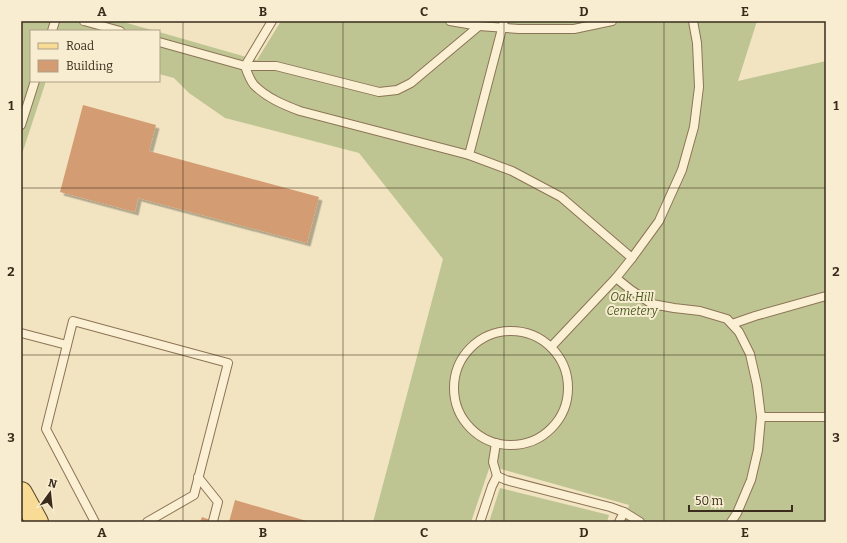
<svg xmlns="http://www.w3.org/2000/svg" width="847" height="543" font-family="Bitter,serif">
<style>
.cemetery{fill:#bec593}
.building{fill:#d39c72;filter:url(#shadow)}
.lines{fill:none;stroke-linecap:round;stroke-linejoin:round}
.service-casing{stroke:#8c7456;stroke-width:10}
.primary-casing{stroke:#59422b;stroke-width:24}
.service{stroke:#fcf0d4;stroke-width:8}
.primary{stroke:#f8db94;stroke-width:22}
.grid{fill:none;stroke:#3a2b1c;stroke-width:1;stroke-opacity:0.55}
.labels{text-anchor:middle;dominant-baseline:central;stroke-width:4;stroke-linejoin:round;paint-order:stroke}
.park-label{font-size:12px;font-style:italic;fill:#4a5921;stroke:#f8edd0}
.neatline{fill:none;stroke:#3a2b1c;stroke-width:1.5}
.grid-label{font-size:13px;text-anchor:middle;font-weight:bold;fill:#3a2b1c}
</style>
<defs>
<filter id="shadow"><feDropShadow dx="3.5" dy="3.5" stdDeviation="0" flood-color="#0004"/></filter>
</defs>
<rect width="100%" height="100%" fill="#f2e4c0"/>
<!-- cemetery -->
<g class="cemetery">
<path d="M21,21H120L155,31H31V81H46L21,157Z"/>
<path d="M281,21H758H757L738,81L826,61V522H624L629,505L490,466L471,522H373L443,259L359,153L225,118L189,93L174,78L159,74V32L257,60Z"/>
<path d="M500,488L609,515L607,522H489Z"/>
</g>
<!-- building -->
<g class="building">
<path d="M83,105L156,125L149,151L319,197L307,243L138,198L135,212L60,192Z"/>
<path d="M235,500L310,522H229Z"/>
<path d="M202,517L216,522H200Z"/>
</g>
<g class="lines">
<defs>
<g id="service">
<path d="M84,21L120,31"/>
<path d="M450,21L479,26L519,29H574L612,21"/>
<path d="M504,21L469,155L512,171L561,197L632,258"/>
<path d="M52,31L55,21"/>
<path d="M159,42L245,66L272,21"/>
<path d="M21,125L35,81"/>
<path d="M469,155L300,111C284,105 267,98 254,85C250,80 247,72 245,66H276L379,92L397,90L411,83L479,26"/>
<path d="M616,278L631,290L652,304L674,308L700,311L727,319L739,332L750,354L757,385L761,417L758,450L751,480L737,513L731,522"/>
<path d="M732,324L755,316L826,296"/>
<circle cx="511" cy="388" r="57"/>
<path d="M21,333L67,345"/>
<path d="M551,347L616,278L632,258L659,221L682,170L694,127L699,87L697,43L693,21"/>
<path d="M761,417H826"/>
<path d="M496,443L493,462L497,476L506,480L610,507L624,512L640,522"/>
<path d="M198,477L218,502L213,521"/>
<path d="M95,522L46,429L73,321L228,363L194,495L147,522"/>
<path d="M480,522L492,486L497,476"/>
<path d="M619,522L624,512"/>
</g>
<path id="primary" d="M21,493L37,522"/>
</defs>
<!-- service casing -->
<use href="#service" class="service-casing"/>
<!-- primary casing -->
<use href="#primary" class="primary-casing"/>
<!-- service -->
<use href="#service" class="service"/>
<!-- primary -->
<use href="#primary" class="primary"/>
</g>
<!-- grid -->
<path class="grid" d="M183,21V522M343,21V522M504,21V522M664,21V522M21,188H826M21,355H826"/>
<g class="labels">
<!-- park labels -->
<g class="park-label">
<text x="632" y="297">Oak Hill<tspan x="632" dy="14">Cemetery</tspan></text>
</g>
</g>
<!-- border -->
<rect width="847" height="543" fill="none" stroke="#f8edd0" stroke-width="44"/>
<!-- legend -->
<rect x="30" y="30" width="130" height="52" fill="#f8edd0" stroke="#ac9f88"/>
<rect x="38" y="43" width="20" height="6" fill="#f8db94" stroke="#ac9f88"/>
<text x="66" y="50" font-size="12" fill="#3a2b1c">Road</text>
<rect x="38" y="60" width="20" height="12" fill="#d39c72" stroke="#ac9f88"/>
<text x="66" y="70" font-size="12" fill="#3a2b1c">Building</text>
<!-- north arrow -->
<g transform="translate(50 493) rotate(15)" stroke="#f8edd0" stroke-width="3" paint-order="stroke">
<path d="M0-3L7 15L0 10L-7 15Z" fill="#3a2b1c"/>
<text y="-6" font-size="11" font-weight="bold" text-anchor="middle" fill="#3a2b1c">N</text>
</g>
<!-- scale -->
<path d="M689 505v6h103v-6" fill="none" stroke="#3a2b1c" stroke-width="2"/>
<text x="695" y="505" font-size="12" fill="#3a2b1c" stroke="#f8edd0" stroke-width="3" paint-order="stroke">50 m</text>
<rect x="22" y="22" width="803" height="499" class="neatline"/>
<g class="grid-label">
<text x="102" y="16">A</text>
<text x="263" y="16">B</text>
<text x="424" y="16">C</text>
<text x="584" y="16">D</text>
<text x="745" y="16">E</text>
<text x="11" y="110">1</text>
<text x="836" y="110">1</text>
<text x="11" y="276">2</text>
<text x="836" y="276">2</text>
<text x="11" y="442">3</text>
<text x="836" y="442">3</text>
<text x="102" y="537">A</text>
<text x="263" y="537">B</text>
<text x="424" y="537">C</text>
<text x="584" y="537">D</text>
<text x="745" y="537">E</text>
</g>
</svg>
